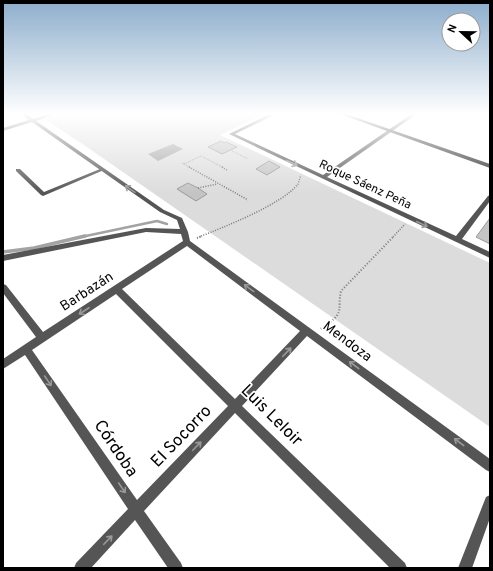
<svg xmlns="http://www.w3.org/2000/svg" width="493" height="571" font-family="Overpass,sans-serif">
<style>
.green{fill:#dcdcdc}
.water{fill:#a3a3a3}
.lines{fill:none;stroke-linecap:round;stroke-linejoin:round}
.stream-far1{stroke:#a3a3a3;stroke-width:2.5}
.stream{stroke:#a3a3a3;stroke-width:3.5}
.building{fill:#c4c4c4;stroke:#999}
.path-far3{stroke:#777;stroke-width:1;stroke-dasharray:0.5 1;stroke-linecap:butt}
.path-far2{stroke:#777;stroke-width:1.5;stroke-dasharray:1 1.5;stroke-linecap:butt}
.path-far1{stroke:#777;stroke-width:2;stroke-dasharray:1 2;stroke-linecap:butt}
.path{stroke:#777;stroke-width:2.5;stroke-dasharray:1 2.5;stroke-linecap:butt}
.service{fill:#555;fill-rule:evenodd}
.minor{fill:#555;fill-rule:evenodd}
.secondary{fill:#222;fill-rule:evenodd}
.oneway{stroke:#999}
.labels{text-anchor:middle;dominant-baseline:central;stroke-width:3.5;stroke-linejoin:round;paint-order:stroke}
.far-street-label{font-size:12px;fill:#000;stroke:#fff}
.street-label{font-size:14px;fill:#000;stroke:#fff}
.near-street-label{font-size:17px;fill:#000;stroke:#fff}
</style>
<rect width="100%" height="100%" fill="#fff"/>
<!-- green -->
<path class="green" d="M64,113H266L220,135L490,263V427L84,145L45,119Z"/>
<!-- water -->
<path class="water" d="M173,144L183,149L158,161L148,154Z"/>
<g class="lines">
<!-- stream-far1 -->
<path class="stream-far1" d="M81,237L157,221L167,224"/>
<!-- stream -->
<path class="stream" d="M3,252L34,248L85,236"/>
</g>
<!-- building -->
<g class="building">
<path d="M221,141L224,143L226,142L237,147L222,154L208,147Z"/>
<path d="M269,161L280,167L267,175L256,169Z"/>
<path d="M188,183L198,188L207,194L196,201L177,189Z"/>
<path d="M490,218V244L476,237Z"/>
</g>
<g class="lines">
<!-- path-far3 -->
<g class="path-far3">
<path d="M232,151L248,159"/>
<path d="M182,163L191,168"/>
<path d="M184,164L201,156L224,168"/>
</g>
<!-- path-far2 -->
<g class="path-far2">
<path d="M189,167L248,200"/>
<path d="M222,167L227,170"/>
<path d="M198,188L217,184"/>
<path d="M199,237C224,227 283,204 298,184C299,181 300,178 301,175"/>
<path d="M393,237L405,224"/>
</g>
<!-- path-far1 -->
<g class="path-far1">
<path d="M197,238L202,236"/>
<path d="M328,324C345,311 337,309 341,291L394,236"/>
</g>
<!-- path -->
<path class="path" d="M321,329L329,323"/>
<!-- service -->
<path class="service" d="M16,169H20L44,192L100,169L104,170L43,196L41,195L16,171Z"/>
<!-- minor -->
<g class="minor">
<path d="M20,113H25L33,119L52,113H59L36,121L164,210L182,218L188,232L190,241L490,459V472L486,470L307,336L242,406L405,563L407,568H390L235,413L144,511L181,563L183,568H168L135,520L91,568H74L76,563L128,509L25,355L3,369V359L36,337L3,293V284L6,285L43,332L183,241L181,234L146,232L3,261V255L146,228L180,229L177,220L160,212L32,122L3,131V128L29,120ZM187,246L300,331L235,399L122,289ZM116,294L228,406L137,500L32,350Z"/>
<path d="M272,113H278L235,134L323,175L413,113H418L327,177L456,236L488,196L490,195V201L462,239L490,252V258L229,134Z"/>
<path d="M490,495V518L472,568H458L486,497Z"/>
</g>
<!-- secondary -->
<path class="secondary" d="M337,113H343L490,164V168Z"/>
</g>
<!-- one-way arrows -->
<defs><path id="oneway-shaft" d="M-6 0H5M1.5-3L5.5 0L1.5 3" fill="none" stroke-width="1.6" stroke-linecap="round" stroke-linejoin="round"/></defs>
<g class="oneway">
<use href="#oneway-shaft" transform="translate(292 163) rotate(25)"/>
<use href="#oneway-shaft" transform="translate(130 189) rotate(-145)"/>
<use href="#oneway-shaft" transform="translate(422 224) rotate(25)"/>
<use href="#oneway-shaft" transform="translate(249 288) rotate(-144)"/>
<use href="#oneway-shaft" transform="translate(84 311) rotate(147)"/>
<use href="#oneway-shaft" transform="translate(287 352) rotate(-46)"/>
<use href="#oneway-shaft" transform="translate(354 365) rotate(-143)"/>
<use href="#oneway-shaft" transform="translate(48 381) rotate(56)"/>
<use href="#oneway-shaft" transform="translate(459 442) rotate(-143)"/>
<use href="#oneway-shaft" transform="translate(197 446) rotate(-46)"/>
<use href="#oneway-shaft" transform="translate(122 488) rotate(56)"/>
<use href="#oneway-shaft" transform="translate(108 540) rotate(-46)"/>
</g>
<!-- sky -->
<linearGradient id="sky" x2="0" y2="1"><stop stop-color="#8cadcc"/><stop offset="0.59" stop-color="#fff"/><stop offset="1" stop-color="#fff" stop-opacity="0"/></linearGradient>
<rect width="493" height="193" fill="url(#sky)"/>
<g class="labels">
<!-- far-street labels -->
<g class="far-street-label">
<text transform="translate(365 185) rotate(25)">Roque Sáenz Peña</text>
</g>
<!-- street labels -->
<g class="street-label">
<text transform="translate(87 292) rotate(-33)">Barbazán</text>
<text transform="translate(347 342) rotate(37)">Mendoza</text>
</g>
<!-- near-street labels -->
<g class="near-street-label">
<text transform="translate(271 416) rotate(45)">Luis Leloir</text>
<text transform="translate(182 437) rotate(-46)">El Socorro</text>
<text transform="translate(115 449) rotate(56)">Córdoba</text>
</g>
</g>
<!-- border -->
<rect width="493" height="571" fill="none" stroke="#000000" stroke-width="8"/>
<!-- north arrow -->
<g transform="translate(461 32) rotate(292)"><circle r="19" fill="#ffffff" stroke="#999999"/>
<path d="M0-3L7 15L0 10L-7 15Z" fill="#000000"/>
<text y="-6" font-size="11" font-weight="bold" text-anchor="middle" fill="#000000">N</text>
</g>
</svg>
